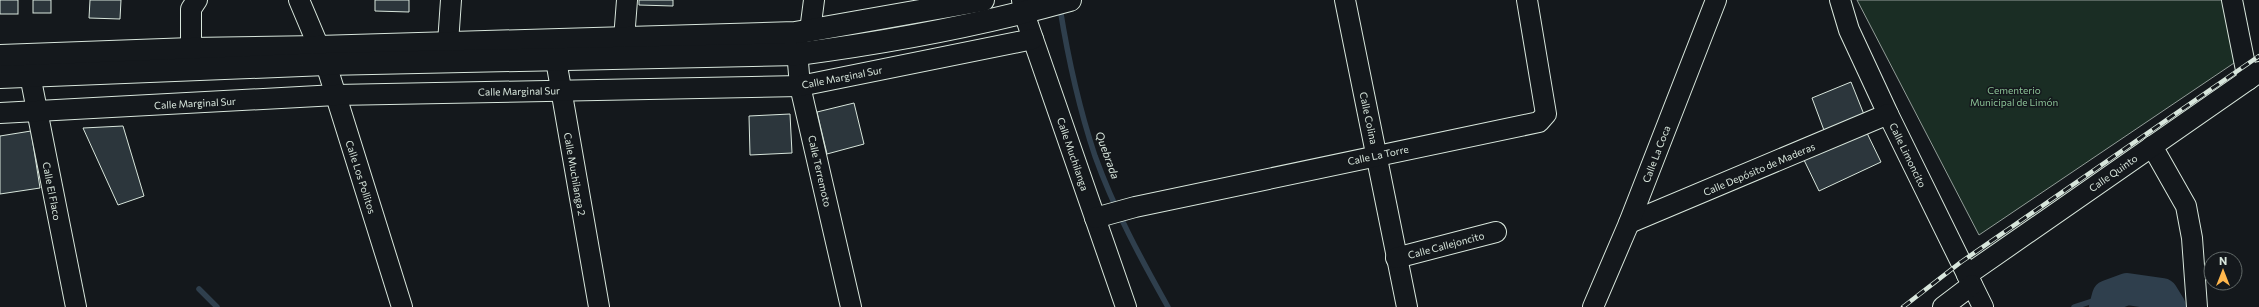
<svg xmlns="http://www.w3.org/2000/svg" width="2259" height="307" font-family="Commissioner,sans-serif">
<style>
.green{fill:#1a2d24;stroke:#939e99}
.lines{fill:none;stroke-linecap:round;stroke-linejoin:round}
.stream{stroke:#2f3f4d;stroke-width:5.5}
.river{stroke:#2f3f4d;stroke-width:32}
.building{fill:#2c363c;stroke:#d8e6dc}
.minor-casing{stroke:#d8e6dc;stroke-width:22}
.highway-casing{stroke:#d8e6dc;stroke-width:24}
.minor{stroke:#14181c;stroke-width:20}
.highway{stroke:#14181c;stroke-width:22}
.rail-casing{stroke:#d8e6dc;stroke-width:4.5}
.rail{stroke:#14181c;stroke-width:3;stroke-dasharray:9;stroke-linecap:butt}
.labels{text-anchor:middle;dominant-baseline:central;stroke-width:3;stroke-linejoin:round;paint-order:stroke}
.street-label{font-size:10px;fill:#d8e6dc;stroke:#14181c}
.park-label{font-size:10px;fill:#8ac095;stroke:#14181c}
.water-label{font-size:11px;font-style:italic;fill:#d8e6dc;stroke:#14181c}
</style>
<rect width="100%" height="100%" fill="#14181c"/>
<!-- green -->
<path class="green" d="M1857,0H2228L2237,61L1979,235Z"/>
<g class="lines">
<!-- stream -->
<g class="stream">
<path d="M1060,8C1068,58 1079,108 1095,156C1114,209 1141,259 1168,307"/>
<path d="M199,289L217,307"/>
<path d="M2074,307L2108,296"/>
</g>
<!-- river -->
<path class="river" d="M2105,307L2108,296L2127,289L2162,294L2170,307"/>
</g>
<!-- building -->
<g class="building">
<rect x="0" y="0" width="18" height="14"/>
<rect x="33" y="0" width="18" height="13"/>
<path d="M90,0H121L120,19L89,18Z"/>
<path d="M375,0H409V12L375,11Z"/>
<path d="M639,0H673V6L639,5Z"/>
<path d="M1851,82L1865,117L1825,133L1812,98Z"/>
<path d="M854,103L864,144L827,154L817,112Z"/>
<path d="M790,114L792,153L750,155L749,116Z"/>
<path d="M123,126L144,196L118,205L83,128Z"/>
<path d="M31,131L40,188L0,194V136Z"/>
<path d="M1866,131L1881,162L1819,191L1804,160Z"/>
</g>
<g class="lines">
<defs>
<g id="minor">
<path d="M299,0L326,64L402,307"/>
<path d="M1022,0L1024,13L1126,307"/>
<path d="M1345,0L1407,307"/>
<path d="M1840,0L1849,30L1888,114L1983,307"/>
<path d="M2232,0L2248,80"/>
<path d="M810,31L814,0"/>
<path d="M624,39L627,0"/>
<path d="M796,39L800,86L851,307"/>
<path d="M448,43L451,0"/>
<path d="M553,43L599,307"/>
<path d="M191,49V9L197,0"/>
<path d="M27,60L76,307"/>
<path d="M0,113L336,95L800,86L1033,39"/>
<path d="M2152,146L2186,206L2192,238L2197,307"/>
<path d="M1095,218L1135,207L1539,122L1546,114L1527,0"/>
<path d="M1629,223L1888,114"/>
<path d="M1396,258L1496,232"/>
<path d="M1967,275L2259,72"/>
<path d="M1593,307L1629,223L1716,0"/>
<path d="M1943,307L1972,285"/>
</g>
<g id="highway">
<path d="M0,56L191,49L318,47L795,33L983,0"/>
<path d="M0,77L326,64L798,54C890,42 981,25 1070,0"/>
</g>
</defs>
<!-- minor casing -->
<use href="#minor" class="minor-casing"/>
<!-- highway casing -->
<use href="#highway" class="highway-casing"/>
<!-- minor -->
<use href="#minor" class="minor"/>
<!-- highway -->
<use href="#highway" class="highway"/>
<defs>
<path id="rail" d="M1903,307L1961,262L2259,56"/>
</defs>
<!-- rail casing -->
<use href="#rail" class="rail-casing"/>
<!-- rail -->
<use href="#rail" class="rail"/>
</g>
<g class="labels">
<!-- street labels -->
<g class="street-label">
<text transform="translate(842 77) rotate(-11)">Calle Marginal Sur</text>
<text transform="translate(519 91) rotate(-1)">Calle Marginal Sur</text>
<text transform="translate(195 103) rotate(-3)">Calle Marginal Sur</text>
<text transform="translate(1369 118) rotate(78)">Calle Colina</text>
<text transform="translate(1073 154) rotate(71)">Calle Muchilanga</text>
<text transform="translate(1656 154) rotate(-69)">Calle La Coca</text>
<text transform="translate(1378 155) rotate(-12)">Calle La Torre</text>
<text transform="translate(1908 155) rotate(64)">Calle Limoncito</text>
<text transform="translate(1759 169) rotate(-23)">Calle Depósito de Maderas</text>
<text transform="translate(820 171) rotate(77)">Calle Terremoto</text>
<text transform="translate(2113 173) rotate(-35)">Calle Quinto</text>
<text transform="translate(575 174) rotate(80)">Calle Muchilanga 2</text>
<text transform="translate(361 177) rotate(72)">Calle Los Pollitos</text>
<text transform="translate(52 191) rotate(79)">Calle El Flaco</text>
<text transform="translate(1446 245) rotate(-15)">Calle Callejoncito</text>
</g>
<!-- park labels -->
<g class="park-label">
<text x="2014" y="90">Cementerio<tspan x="2014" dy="12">Municipal de Limón</tspan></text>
</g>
<!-- water labels -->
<g class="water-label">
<text transform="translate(1108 155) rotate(70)">Quebrada</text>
</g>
</g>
<!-- north arrow -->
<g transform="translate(2223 271)"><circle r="19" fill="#14181c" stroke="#626a69"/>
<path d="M0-3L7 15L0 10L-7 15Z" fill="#ffb74d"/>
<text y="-6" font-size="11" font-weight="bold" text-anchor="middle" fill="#d8e6dc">N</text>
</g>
</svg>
